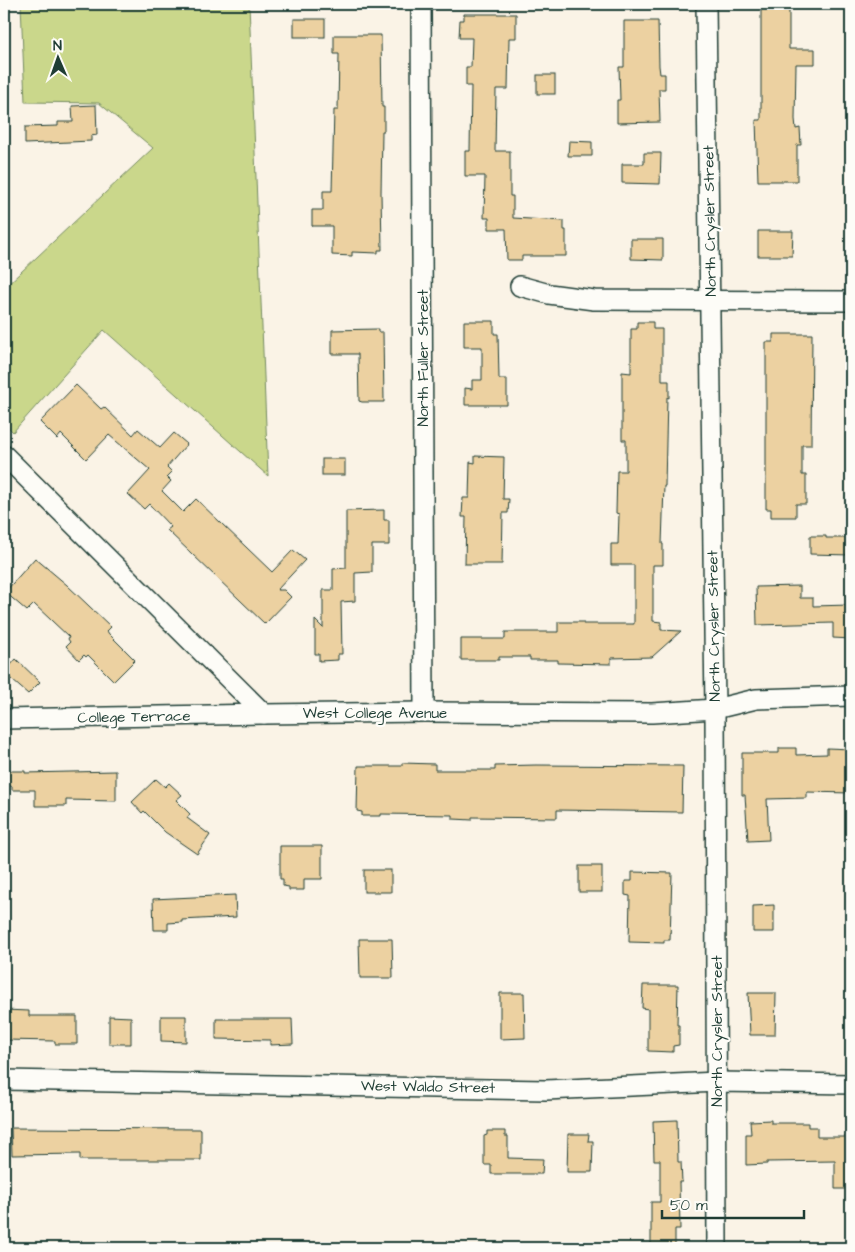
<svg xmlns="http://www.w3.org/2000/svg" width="855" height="1252" font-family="'Architects Daughter',sans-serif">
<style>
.green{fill:#cad78b;stroke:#748a60}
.building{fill:#ecd1a1;stroke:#1f3d34}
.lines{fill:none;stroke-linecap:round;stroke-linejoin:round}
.minor-casing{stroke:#1f3d34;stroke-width:22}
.minor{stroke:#fdfcf7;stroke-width:19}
.labels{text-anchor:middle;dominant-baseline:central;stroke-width:4.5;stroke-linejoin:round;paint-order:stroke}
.street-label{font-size:15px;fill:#1f3d34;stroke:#fdfcf7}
</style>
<rect width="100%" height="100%" fill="#faf3e6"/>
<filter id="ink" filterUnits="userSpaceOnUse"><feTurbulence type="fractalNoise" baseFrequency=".02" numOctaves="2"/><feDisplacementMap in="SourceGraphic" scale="10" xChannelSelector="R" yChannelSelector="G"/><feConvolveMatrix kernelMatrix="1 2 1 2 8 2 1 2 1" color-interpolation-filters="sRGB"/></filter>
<g filter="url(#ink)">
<!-- green -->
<path class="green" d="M21,4H249L268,476L104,330L13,432L4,423V288L153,148L99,103L25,102Z"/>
<!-- building -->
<g class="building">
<path d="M761,4H789V49H815V64H796L795,119L796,129L800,128L801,145H797V181H758L756,120H761Z"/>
<path d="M464,14H516V38H509L508,89H496L495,151H510V196H513V218L564,221V230H566V256H522V260H507L506,229H489V218H484L485,176H465V151H470L471,86H466V67H471L472,38H459L460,20H464Z"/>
<rect x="294" y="19" width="31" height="18"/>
<path d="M624,21H658L659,66L660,74H665V89H659L660,122L617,123V100H620L619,67H624Z"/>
<path d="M334,35H381L382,107H384V131H382L381,193L382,250H378V253L352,252V256L332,255V226H312V210H323V191H332L334,110H338L339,54H334Z"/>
<rect x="537" y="75" width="18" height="19"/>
<path d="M96,105L97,135L91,136V141L25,144V127L58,126V122H73L72,106Z"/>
<path d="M569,141L592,142V156H568Z"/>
<path d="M644,153H661L660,184L622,183V164H644Z"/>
<path d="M758,231H793L792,256H758Z"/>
<path d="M631,239H663V260L631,259Z"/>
<path d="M464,321H494V334H498L499,379H507V405H465V388L472,389V380H482V347H464Z"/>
<path d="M637,322H653V329H662V381H669V398L667,397L665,486H664L662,544H663V565H653V621L661,622V630L681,631L652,657L611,658V664L558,663V660H530V657H499V660H461V639H505V632H558V622H583V624H634V565H611V544H618L619,514L616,513L617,471H626V440H622V372L631,373V329H637Z"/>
<path d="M378,329V332H383L384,402H362L359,401L358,354H332V330Z"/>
<path d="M773,334H812L811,445H802V475H806V504H796V517H771V509H766V342H773Z"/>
<path d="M76,385L101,409L104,407L133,435L138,429L160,448L174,433L187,444L167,467L172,472L167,477L171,481L162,491L183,512L196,499L272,572L293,550L305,560L277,590H284L291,597L265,624L167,530L171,527L149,504L144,509L128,494L150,470L109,435L86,459L61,434L57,439L40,422Z"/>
<path d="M475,456L504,457L503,499H509L508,513H503L502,564H465L466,517H462L463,498H469L470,462L475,463Z"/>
<rect x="322" y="459" width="23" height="16"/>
<path d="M384,510V520H389V545H372V572L355,573V601L341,602L342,654H338V660L319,661V654H315V620L323,628V590H333V569L346,568V511Z"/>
<path d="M810,536H826V538H851V555L810,554Z"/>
<path d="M35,558L67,585L111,627L107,631L109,634L135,660L114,681L88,655L86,657L84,655L79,660L66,646L70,642L68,639L69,637L34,604L27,611L5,592Z"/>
<path d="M800,586V598H813V606L850,605V611H851V639L833,638V623L757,625L756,587Z"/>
<path d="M16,659L40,682L28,694L4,673Z"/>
<path d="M779,748H796V755L827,754V748L851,749V793L807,792V798L767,799L769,840L748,841L745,795H742V753H779Z"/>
<path d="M402,763L435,764V770H495V766L536,765L683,766L682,812L557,810V818L472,817V820L453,819V815L381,814V816H362V812L357,811L358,766H402Z"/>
<path d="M4,771H25V773L116,771V801L66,800V806H35V790H12V786H4Z"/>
<path d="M156,779L165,787L169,783L182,795L176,800L190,814L187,818L210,835L197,854L165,832L144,811L142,813L132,802Z"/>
<path d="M280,846H322V879H304V890H289V887L283,886V879H280Z"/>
<rect x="579" y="866" width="23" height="26"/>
<rect x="364" y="870" width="27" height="22"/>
<path d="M632,872L672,873L670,940H664V943L629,942L630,896L625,895V881H632Z"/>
<path d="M235,895L236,917L182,920V922L168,923V930H154L153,899Z"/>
<path d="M774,905V932H753V906Z"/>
<path d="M359,939H392L393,978H360Z"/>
<path d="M643,985H678L677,1025H679V1045L673,1046V1052L648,1051V1009L642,1008Z"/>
<path d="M500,993H524L525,1038L500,1039Z"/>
<path d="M748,993H776L775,1035H750Z"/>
<path d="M4,1010L29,1011V1016H77V1044H55V1041L4,1040Z"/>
<path d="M109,1016L131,1017V1044H109Z"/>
<path d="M161,1016H186V1042L161,1041Z"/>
<path d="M216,1019H292L293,1044L270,1045V1040L216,1039Z"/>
<path d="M677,1120L678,1162H681L682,1182H679L680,1229H675V1248H651V1202H660V1160H654L653,1121Z"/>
<path d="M771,1120V1123H808V1127H817V1137H851V1189H835V1161L767,1162V1164L746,1165V1134H751L750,1121Z"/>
<path d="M11,1128L201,1129V1160H80V1154L12,1155Z"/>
<path d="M487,1131H505V1136H508V1158L543,1159L542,1174H491V1165H484V1136L487,1135Z"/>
<path d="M568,1134H589L588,1141H593L592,1172H567Z"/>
</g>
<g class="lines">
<defs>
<g id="minor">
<path d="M421,4L424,712"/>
<path d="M706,4L715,709L717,1248"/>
<path d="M520,286L549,294L594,300L851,301"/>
<path d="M4,455L264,714L424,712L652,713L715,709L756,699L851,696"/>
<path d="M4,719L264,714"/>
<path d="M4,1080L546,1090L717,1082L851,1084"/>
</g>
</defs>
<!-- minor casing -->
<use href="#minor" class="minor-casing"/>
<!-- minor -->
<use href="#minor" class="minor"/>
</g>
</g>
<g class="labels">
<!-- street labels -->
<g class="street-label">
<text transform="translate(710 221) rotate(-91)">North Crysler Street</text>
<text transform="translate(423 358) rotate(-90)">North Fuller Street</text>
<text transform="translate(714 626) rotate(-91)">North Crysler Street</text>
<text x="375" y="713">West College Avenue</text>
<text transform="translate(134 717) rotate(-1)">College Terrace</text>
<text transform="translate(717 1031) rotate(-90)">North Crysler Street</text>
<text transform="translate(428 1087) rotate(1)">West Waldo Street</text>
</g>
</g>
<!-- margin -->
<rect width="855" height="1252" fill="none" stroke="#fdfcf7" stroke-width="20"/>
<rect x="10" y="10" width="835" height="1232" fill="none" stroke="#1f3d34" stroke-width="2" filter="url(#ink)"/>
<!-- north arrow -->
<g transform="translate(58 58) rotate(358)" stroke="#fdfcf7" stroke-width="4" paint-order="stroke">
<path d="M0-4L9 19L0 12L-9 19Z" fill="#1f3d34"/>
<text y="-8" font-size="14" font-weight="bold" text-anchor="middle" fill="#1f3d34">N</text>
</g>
<!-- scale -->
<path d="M662 1210v8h142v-8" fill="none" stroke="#1f3d34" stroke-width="2.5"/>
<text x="670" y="1210" font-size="15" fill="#1f3d34" stroke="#fdfcf7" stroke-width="4" paint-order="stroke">50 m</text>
</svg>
